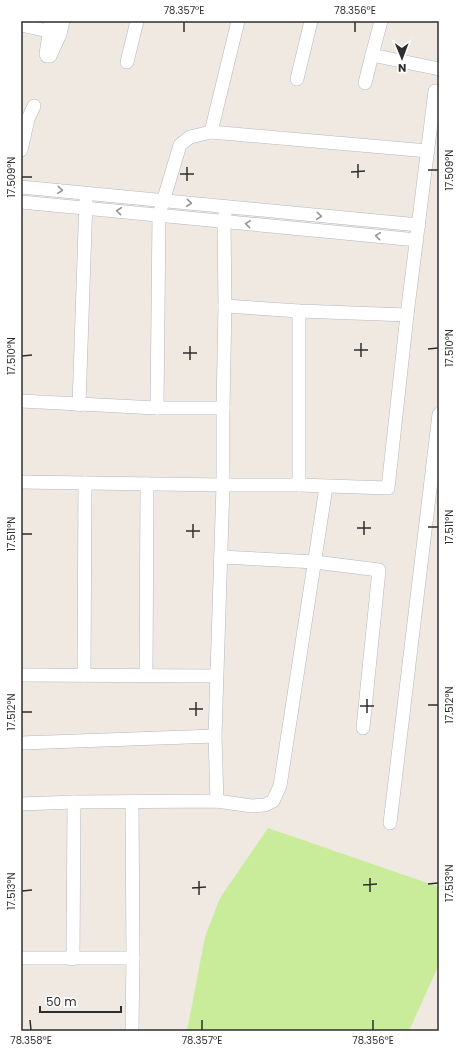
<svg xmlns="http://www.w3.org/2000/svg" width="460" height="1052" font-family="Poppins,sans-serif">
<style>
.pitch{fill:#c9ec9a}
.lines{fill:none;stroke-linecap:round;stroke-linejoin:round}
.street-casing{stroke:#b4b7c1;stroke-width:14}
.street{stroke:#fff;stroke-width:13}
.oneway{stroke:#969696}
.ticks{fill:none;stroke:#2e2e2e;stroke-width:1.5}
.neatline{fill:none;stroke:#2e2e2e;stroke-width:1.5}
.ticks-label{font-size:10px;text-anchor:middle;fill:#2e2e2e}
</style>
<rect width="100%" height="100%" fill="#efe9e1"/>
<!-- pitch -->
<path class="pitch" d="M268,828L439,887V964L409,1031H187L205,937L220,898Z"/>
<g class="lines">
<defs>
<g id="street">
<path d="M51,21L46,54L47,56H50L60,34L63,21"/>
<path d="M381,21L372,55L439,69"/>
<path d="M21,25L57,33"/>
<path d="M127,62L137,21"/>
<path d="M297,79L311,21"/>
<path d="M365,83L372,55"/>
<path d="M211,132L238,21"/>
<path d="M21,150L28,119L34,106"/>
<path d="M21,187L419,225"/>
<path d="M21,202L417,240"/>
<path d="M225,306L299,311L407,315"/>
<path d="M21,401L157,408H223"/>
<path d="M79,405L86,199"/>
<path d="M157,408L159,215L180,145L190,137L211,132L428,151"/>
<path d="M21,482L223,485H299L388,488L407,315L435,91"/>
<path d="M299,485V311"/>
<path d="M221,557L315,562L379,570L363,728"/>
<path d="M21,675L216,676"/>
<path d="M84,675L85,483"/>
<path d="M146,675L147,484"/>
<path d="M21,743L215,736"/>
<path d="M217,801L215,736L223,485V408L225,306L224,222L226,207"/>
<path d="M132,802L133,958L132,1031"/>
<path d="M21,804L74,802L217,801L252,806L265,805L273,801L280,786L326,487"/>
<path d="M390,823L439,414"/>
<path d="M21,958H133"/>
<path d="M72,959L73,958L74,802"/>
</g>
</defs>
<!-- street casing -->
<use href="#street" class="street-casing"/>
<!-- street -->
<use href="#street" class="street"/>
</g>
<!-- one-way arrows -->
<defs><path id="oneway-chevron" d="M-2-3.5L2.5 0L-2 3.5" fill="none" stroke-width="1.6" stroke-linecap="round" stroke-linejoin="round"/></defs>
<g class="oneway">
<use href="#oneway-chevron" transform="translate(60 190) rotate(5)"/>
<use href="#oneway-chevron" transform="translate(189 203) rotate(6)"/>
<use href="#oneway-chevron" transform="translate(119 211) rotate(-174)"/>
<use href="#oneway-chevron" transform="translate(319 216) rotate(5)"/>
<use href="#oneway-chevron" transform="translate(248 224) rotate(-175)"/>
<use href="#oneway-chevron" transform="translate(378 236) rotate(-175)"/>
</g>
<!-- ticks -->
<path class="ticks" d="M184,22V32M355,22V32M358,164V178M187,167V181M428,170H438M351,172L365,171M180,174H194M22,177H32M361,343V357M190,346V360M428,349L438,348M354,350H368M183,353H197M22,356L32,355M364,521V535M193,524V538M428,527H438M357,528H371M186,531H200M22,534H32M367,699V713M196,702V716M428,705H438M360,706H374M189,709H203M22,712H32M370,878V892M199,881V895M428,884L438,883M363,885L377,884M192,888L206,887M22,891L32,890M30,1020L31,1030M202,1020V1030M373,1020V1030"/>
<!-- border -->
<rect width="460" height="1052" fill="none" stroke="#ffffff" stroke-width="44"/>
<!-- north arrow -->
<g transform="translate(402 58) rotate(179)" stroke="#ffffff" stroke-width="3" paint-order="stroke">
<path d="M0-3L7 15L0 10L-7 15Z" fill="#2e2e2e"/>
<text y="-6" font-size="11" font-weight="bold" text-anchor="middle" fill="#2e2e2e">N</text>
</g>
<!-- scale -->
<path d="M40 1006v6h81v-6" fill="none" stroke="#2e2e2e" stroke-width="2"/>
<text x="46" y="1006" font-size="12" fill="#2e2e2e" stroke="#ffffff" stroke-width="3" paint-order="stroke">50 m</text>
<rect x="22" y="22" width="416" height="1008" class="neatline"/>
<g class="ticks-label">
<text x="184" y="14">78.357°E</text>
<text x="355" y="14">78.356°E</text>
<text transform="translate(449 170) rotate(-90)" y="4">17.509°N</text>
<text transform="translate(11 177) rotate(-90)" y="4">17.509°N</text>
<text transform="translate(449 348) rotate(-90)" y="4">17.510°N</text>
<text transform="translate(11 356) rotate(-90)" y="4">17.510°N</text>
<text transform="translate(449 527) rotate(-90)" y="4">17.511°N</text>
<text transform="translate(11 534) rotate(-90)" y="4">17.511°N</text>
<text transform="translate(449 705) rotate(-90)" y="4">17.512°N</text>
<text transform="translate(11 712) rotate(-90)" y="4">17.512°N</text>
<text transform="translate(449 883) rotate(-90)" y="4">17.513°N</text>
<text transform="translate(11 891) rotate(-90)" y="4">17.513°N</text>
<text x="31" y="1044">78.358°E</text>
<text x="202" y="1044">78.357°E</text>
<text x="373" y="1044">78.356°E</text>
</g>
</svg>
